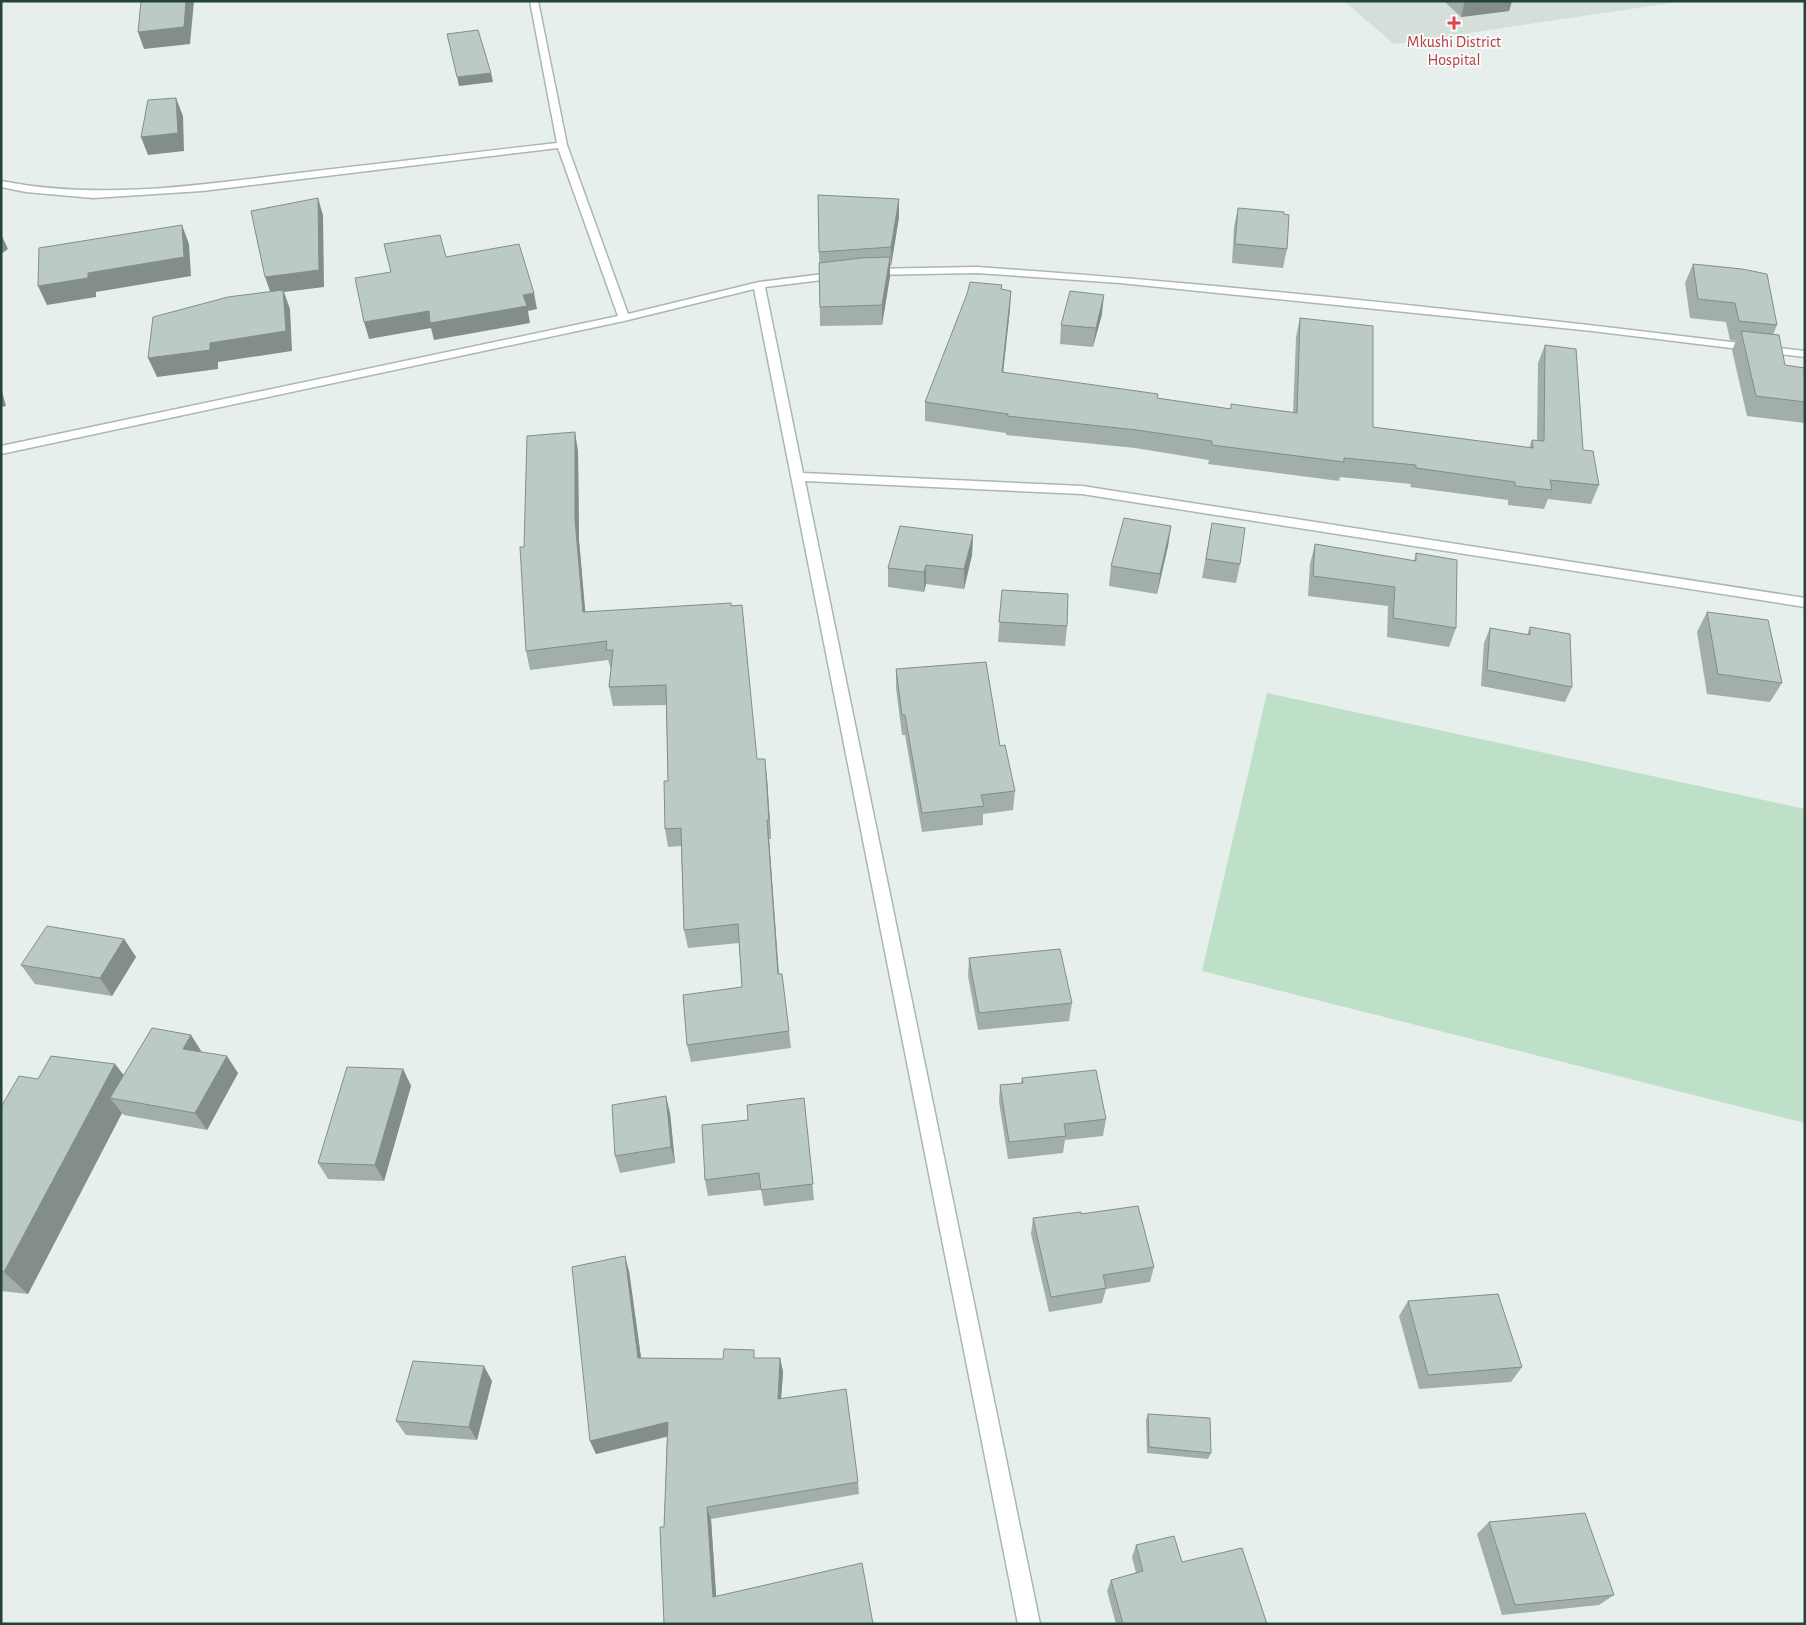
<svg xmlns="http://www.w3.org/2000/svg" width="1806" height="1625" font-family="'Alegreya Sans',sans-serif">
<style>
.built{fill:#d4dfda}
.green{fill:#bfe0c8}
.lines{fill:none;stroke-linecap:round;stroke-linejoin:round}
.minor-casing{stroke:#a8b8b2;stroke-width:3}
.minor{fill:#fff;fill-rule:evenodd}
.wall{fill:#a1aea9}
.shaded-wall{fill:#838d89}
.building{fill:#bbcac4;stroke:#838d89}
.health-dot{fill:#e0444e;stroke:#f7fbf9;stroke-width:2}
.labels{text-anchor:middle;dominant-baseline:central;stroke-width:4;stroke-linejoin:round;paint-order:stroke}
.far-health-label{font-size:16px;fill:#be3a42;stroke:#f7fbf9}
</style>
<rect width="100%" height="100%" fill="#e6efeb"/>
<!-- built -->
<path class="built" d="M1344,1H1685L1394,44Z"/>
<!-- green -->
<path class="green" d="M1267,693L1805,809V1123L1202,971Z"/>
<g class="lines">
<defs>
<g id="minor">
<path d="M530,1H538L567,145L628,314L759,282L839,272L844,275L839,278L765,287L803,473L1082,486L1805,598V607L1082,494L805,481L1040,1624H1018L754,289L624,321L1,454V446L618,316L558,148L202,191L93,198L26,192L1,187V181C97,200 194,186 290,174C379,164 468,153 557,143Z"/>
<path d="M977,267C1254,286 1530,317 1805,351V357L1592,331L1120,283L977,273L869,275L864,272L869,269Z"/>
</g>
</defs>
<!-- minor casing -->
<use href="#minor" class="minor-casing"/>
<!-- minor -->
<use href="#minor" class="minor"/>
</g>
<!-- wall -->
<g class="wall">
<path d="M1444,1H1512L1509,11L1461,17Z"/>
<path d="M899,199V217L891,266H890V276L882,325L820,326L819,252Z"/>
<path d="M1238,208L1287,249L1283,268L1232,263L1234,227Z"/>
<path d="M1693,264L1777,325L1773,335L1785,365L1805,368V423L1747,416L1732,350L1736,341L1730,340L1726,322L1690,318L1685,283Z"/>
<path d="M1002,285V289L1010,309L1003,373L1157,398L1230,409L1293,413L1296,337L1300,318L1373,427L1529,448L1532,440H1537L1538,363L1545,345L1583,450L1599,485L1591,504L1548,499L1544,509L1508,505V500L1410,487L1411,484L1340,477L1339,481L1208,464L1209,460L1135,448L1006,435V433L925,421V402Z"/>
<path d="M1102,314L1093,347L1060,344L1061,325Z"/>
<path d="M578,451L579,540L585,612L757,759L767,778L771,839H769L779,974L789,1031L791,1048L691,1062L687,1045L742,987L739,943L688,948L684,930L681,846L668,847L665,829L668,781L666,705L613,706L609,687L611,669L608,660L530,670L526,651L524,547Z"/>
<path d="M1212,523L1240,564L1236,583L1202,578Z"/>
<path d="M1171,526L1168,546L1157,594L1109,586L1111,566Z"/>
<path d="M973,535L972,555L964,589L926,584L924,592L888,587V568Z"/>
<path d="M1315,544L1414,561L1416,553L1456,628L1449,647L1387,637L1388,606L1308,596L1310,564Z"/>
<path d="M1002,590L1067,626L1065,646L998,642Z"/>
<path d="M1707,612L1782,683L1770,702L1707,694L1697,632Z"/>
<path d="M1530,627L1572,687L1565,702L1481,686L1484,643L1490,628L1527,635Z"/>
<path d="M896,669L1000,746L1015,791L1013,810L983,814V825L922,832L905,735H902L896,688Z"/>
<path d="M124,939L136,957L112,996L35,984L21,965Z"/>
<path d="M969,958L1072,1003L1069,1021L978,1030L968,976Z"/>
<path d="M191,1035L202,1052L238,1073L207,1130L124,1115L122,1113L28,1294L1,1291V1107L115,1064L124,1075Z"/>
<path d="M403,1069L411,1086L384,1181L328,1179L318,1163Z"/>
<path d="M1022,1078L1106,1119L1103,1136L1065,1140L1063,1153L1008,1159L999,1102L1000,1085L1021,1083Z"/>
<path d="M804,1098L814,1200L764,1206L761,1190L708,1196L705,1180L748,1120Z"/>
<path d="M670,1113L675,1163L620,1173L615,1156Z"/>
<path d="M1081,1214L1154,1267L1150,1282L1106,1289L1102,1303L1049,1312L1031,1234L1033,1218Z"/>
<path d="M629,1271L641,1358L723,1359L780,1358L783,1372L781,1399L858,1482L859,1494L711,1519L716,1596L664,1624V1527L667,1437L596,1454L590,1441Z"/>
<path d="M1408,1301L1522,1367L1511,1382L1419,1389L1399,1316Z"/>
<path d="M492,1381L477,1440L406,1435L396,1421Z"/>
<path d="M1148,1414L1211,1453L1208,1459L1147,1453L1146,1420Z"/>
<path d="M1489,1522L1614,1595L1599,1605L1502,1615L1477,1534Z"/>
<path d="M1136,1545L1182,1562L1267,1624H1116L1107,1591L1111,1580L1136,1573L1132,1557Z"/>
</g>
<!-- shaded-wall -->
<g class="shaded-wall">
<path d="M186,1H194L190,44L144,49L138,32Z"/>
<path d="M1465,1H1512L1509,11L1461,17Z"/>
<path d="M491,73L493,82L459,86L457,77Z"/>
<path d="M176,98L183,116L184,151L148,155L141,137Z"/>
<path d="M318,198L323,215L324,287L284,292L290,309L292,351L218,362V369L157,377L148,358L210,343L271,294L265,277Z"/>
<path d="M899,199V217L891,266V247Z"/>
<path d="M182,225L189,244L191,276L96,292V297L47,305L38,286L88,273Z"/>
<path d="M1,234L8,249L1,254Z"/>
<path d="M890,257V276L882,325V305Z"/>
<path d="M1011,291L1010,309L1001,391L1002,372Z"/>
<path d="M534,293L537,309L528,311L530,323L434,340L431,328L369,339L364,322Z"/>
<path d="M1104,295L1102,314L1093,347L1096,328Z"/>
<path d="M1,388L6,406L1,407Z"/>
<path d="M575,432L578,451L579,540L587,631L583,612L575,520Z"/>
<path d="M1171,526L1168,546L1157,594L1160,574Z"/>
<path d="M973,535L972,555L964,589V569Z"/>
<path d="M926,565V584L924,592V572Z"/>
<path d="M765,759L767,778L771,839L769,820Z"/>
<path d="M767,820L769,839L780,992L778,974Z"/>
<path d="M124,939L136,957L112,996L100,978Z"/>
<path d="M191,1035L202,1053L183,1049Z"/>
<path d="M227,1056L238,1073L207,1130L195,1113Z"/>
<path d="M115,1064L134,1090L110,1098L122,1113L28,1294L4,1272Z"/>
<path d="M403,1069L411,1086L384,1181L375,1165Z"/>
<path d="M666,1096L670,1113L675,1163L671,1147Z"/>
<path d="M625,1256L629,1271L643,1372L638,1358Z"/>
<path d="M780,1358L783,1372L780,1413L778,1399Z"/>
<path d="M484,1366L492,1381L477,1440L469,1427Z"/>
<path d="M668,1422L672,1435L596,1454L590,1441Z"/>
<path d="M707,1507L711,1519L717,1608L713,1597Z"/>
</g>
<!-- building -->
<g class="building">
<path d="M141,1H186L184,27L138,32Z"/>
<path d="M478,30L491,73L457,77L447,34Z"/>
<path d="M176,98L178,133L141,137L148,100Z"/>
<path d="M818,195L899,199L891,247L819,252Z"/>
<path d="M318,198L319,270L265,277L251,211Z"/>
<path d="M1238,208L1284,212V214L1289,215L1287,249L1235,244Z"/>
<path d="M182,225L184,257L88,273V278L38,286L39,248Z"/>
<path d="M440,235L446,257L519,244L534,293L523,295L527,306L430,323L429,311L364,322L355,278L391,272L384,244Z"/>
<path d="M890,257L882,305L820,307L819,263L861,258Z"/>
<path d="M1693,264L1742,269L1767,274L1777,325L1739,321L1735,303L1698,299Z"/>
<path d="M970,282L1002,285L1001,289L1011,291L1002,372L1158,394L1157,398L1231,409V404L1297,413L1300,318L1373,326V427L1533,448L1532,440L1544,441L1545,345L1576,349L1583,450L1593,451L1599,485L1550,480L1552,490L1515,486V482L1416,468V465L1344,458V462L1212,445V441L1137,430L1007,416L1008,414L925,402L967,294Z"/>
<path d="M283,290L286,331L210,343V350L148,358L153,317L228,297Z"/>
<path d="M1070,291L1104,295L1096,328L1061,325Z"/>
<path d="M1741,331L1779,335L1785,365L1805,368V402L1756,396Z"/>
<path d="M575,432V520L583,612L731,603V606L742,605L757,759H765L769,820H767L778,974H782L789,1031L687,1045L683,995L742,987L738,924L684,930L681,828L665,829L664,781H668L666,685L609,687L613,650H606L607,641L526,651L520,547H524L527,436Z"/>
<path d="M1124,518L1171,526L1160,574L1111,566Z"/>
<path d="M1212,523L1245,528L1240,564L1206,559Z"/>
<path d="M900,526L973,535L964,569L926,565L924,572L888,568Z"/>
<path d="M1315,544L1416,561V553L1457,560L1456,628L1393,618L1395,587L1313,576Z"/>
<path d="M1002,590L1068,594L1067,626L999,622Z"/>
<path d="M1707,612L1768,620L1782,683L1718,674Z"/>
<path d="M1530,627L1570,634L1572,687L1487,670L1490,628L1530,635Z"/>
<path d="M986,662L1000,746L1005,745L1015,791L981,795L984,806L922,813L905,715H902L896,669Z"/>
<path d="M47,926L124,939L100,978L21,965Z"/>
<path d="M1060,949L1072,1003L979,1013L969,958Z"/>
<path d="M152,1028L191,1035L183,1049L227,1056L195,1113L110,1098Z"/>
<path d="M51,1056L115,1064L4,1272L1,1271V1107L19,1076L38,1079Z"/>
<path d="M347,1067L403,1069L375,1165L318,1163Z"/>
<path d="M1096,1070L1106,1119L1064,1124L1066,1136L1009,1142L1000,1085L1023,1083L1022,1078Z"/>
<path d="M666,1096L671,1147L615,1156L612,1105Z"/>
<path d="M804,1098L813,1184L761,1190L759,1173L705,1180L702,1125L748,1120L747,1105Z"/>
<path d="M1138,1206L1154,1267L1103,1275L1106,1288L1051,1297L1033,1218L1081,1212V1214Z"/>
<path d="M625,1256L638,1358L723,1359L724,1349L754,1350V1358H780L778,1399L846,1389L858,1482L707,1507L713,1597L862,1563L873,1624H664L660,1527H664L668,1422L590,1441L572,1267Z"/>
<path d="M1498,1294L1522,1367L1428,1375L1408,1301Z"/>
<path d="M413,1361L484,1366L469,1427L396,1421Z"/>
<path d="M1148,1414L1210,1418L1211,1453L1149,1447Z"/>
<path d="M1585,1513L1614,1595L1515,1605L1489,1522Z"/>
<path d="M1174,1536L1182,1562L1242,1548L1267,1624H1123L1111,1580L1143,1571L1136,1545Z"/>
</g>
<!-- markers -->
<path class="health-dot" d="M1451.5 15.5h5v5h5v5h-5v5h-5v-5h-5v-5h5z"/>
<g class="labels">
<!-- far-health labels -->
<g class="far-health-label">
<text x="1454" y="42">Mkushi District<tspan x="1454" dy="18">Hospital</tspan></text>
</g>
</g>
<!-- border -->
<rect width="1806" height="1625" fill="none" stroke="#24423a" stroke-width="5"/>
</svg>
